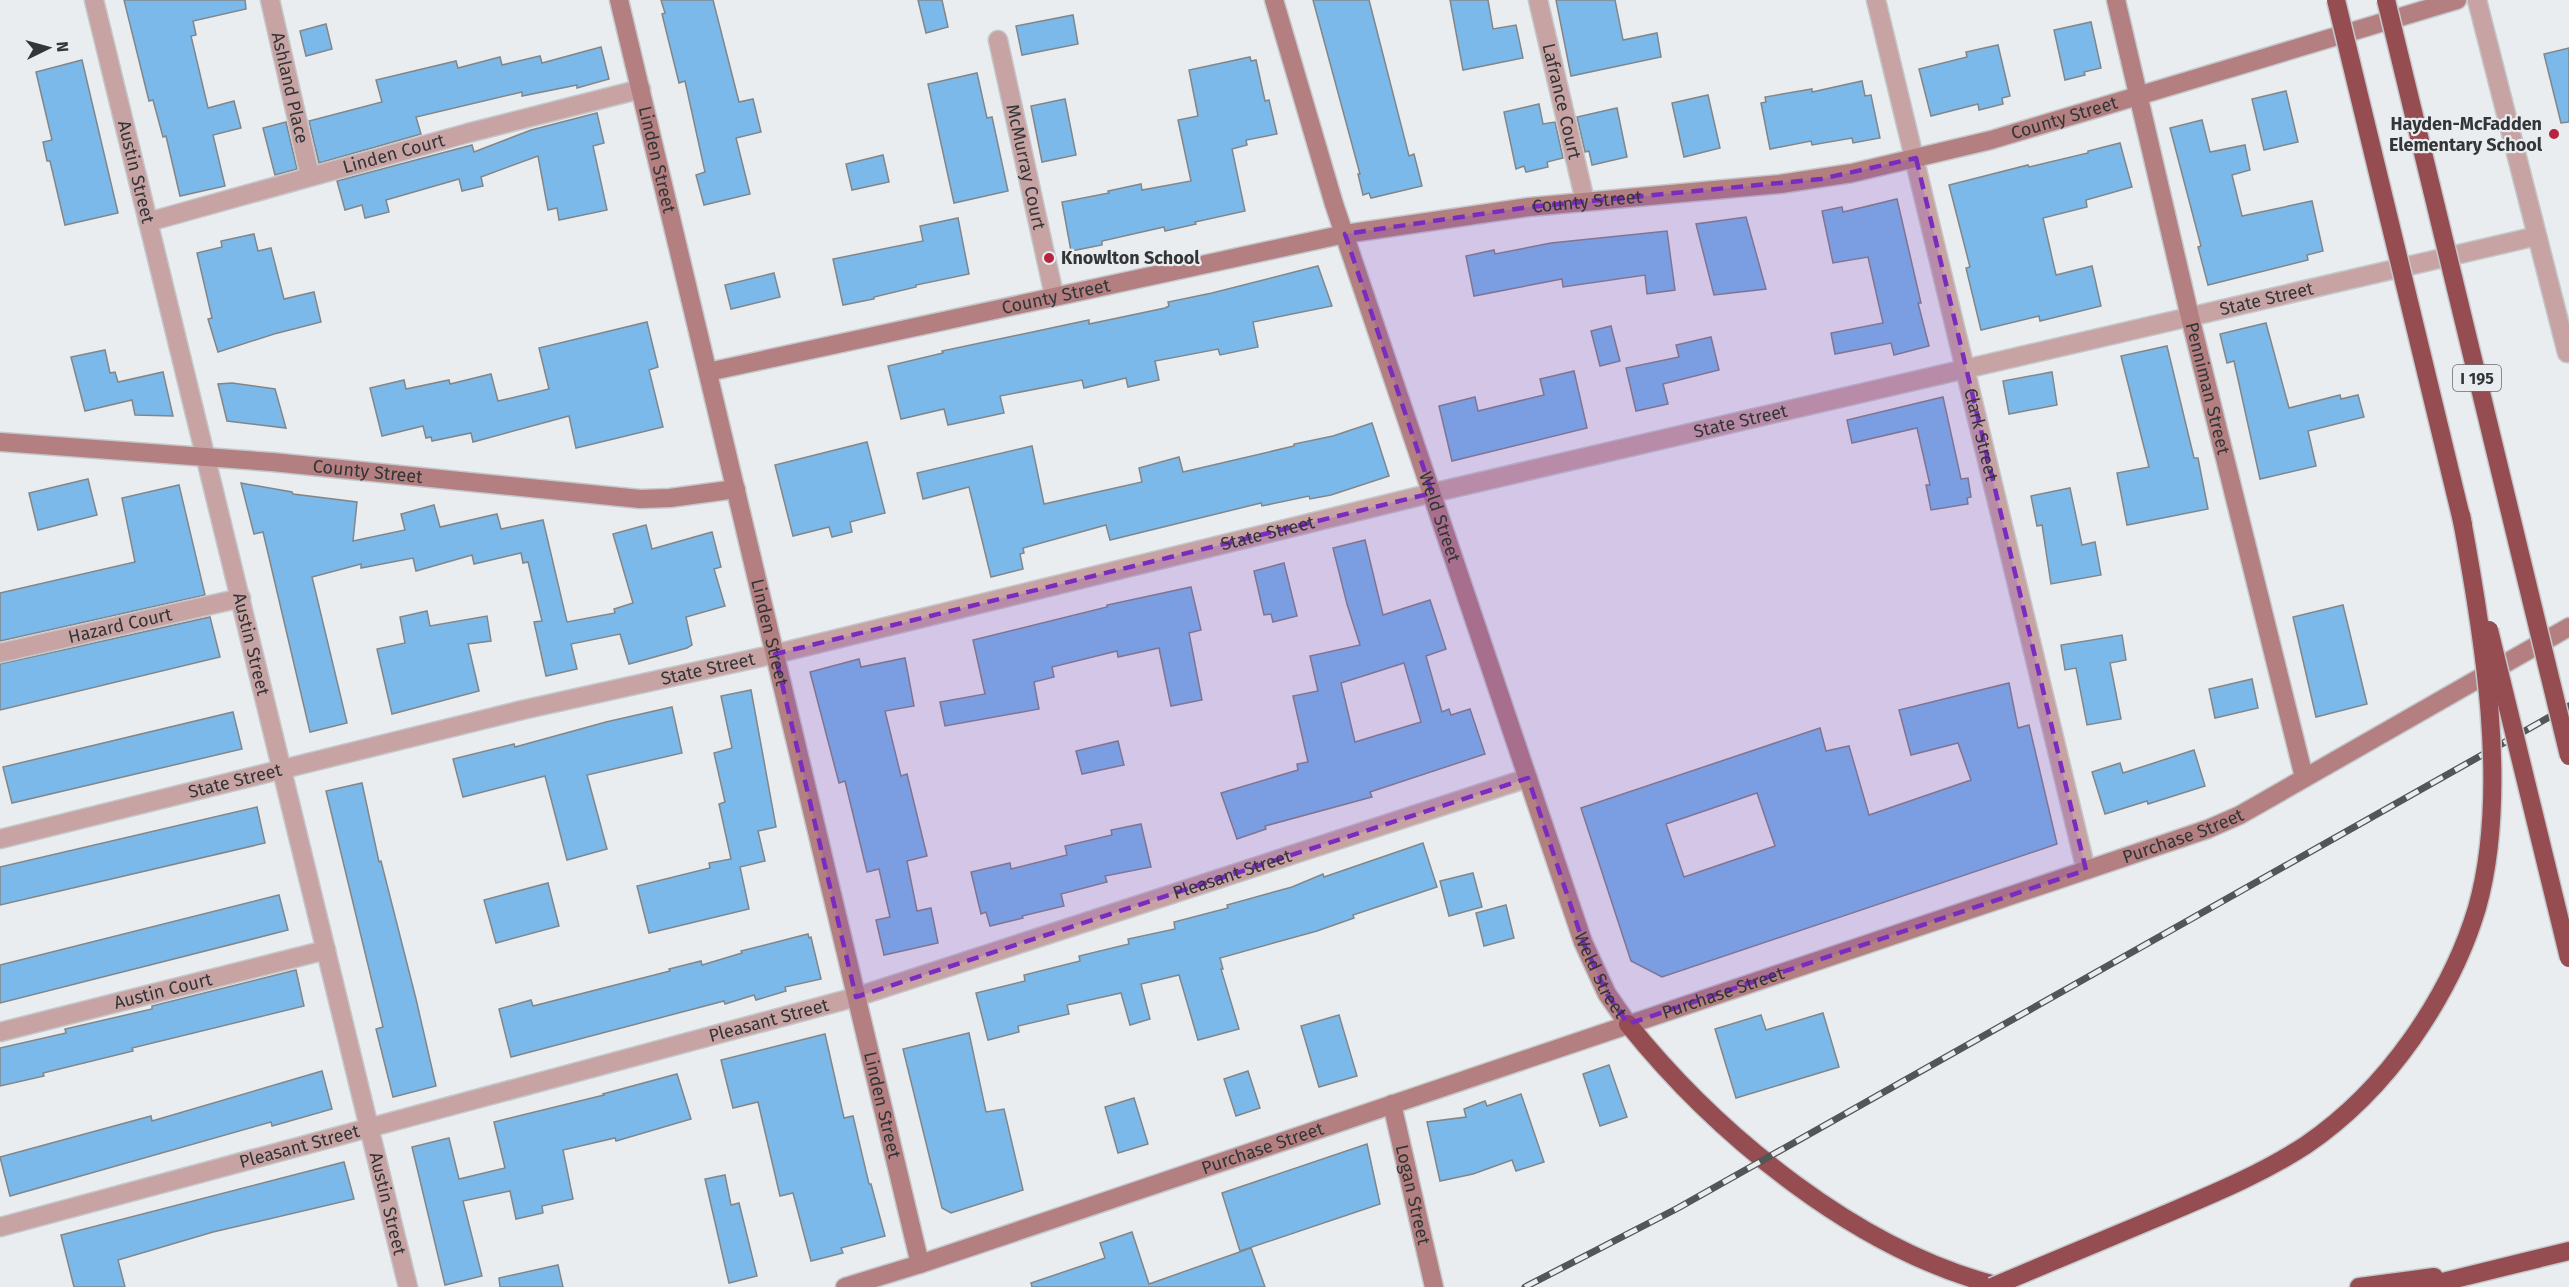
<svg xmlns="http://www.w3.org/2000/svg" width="2569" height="1287" font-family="'Fira Sans',sans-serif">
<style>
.building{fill:#7bb9ea;stroke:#838688;stroke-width:1.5;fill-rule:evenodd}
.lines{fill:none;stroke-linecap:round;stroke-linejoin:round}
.street-casing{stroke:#c5c8cb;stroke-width:21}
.secondary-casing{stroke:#c5c8cb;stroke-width:21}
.highway-casing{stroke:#c5c8cb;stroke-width:21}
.street{stroke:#c7a3a4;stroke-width:18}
.secondary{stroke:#b37f81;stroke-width:18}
.highway{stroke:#954d52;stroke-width:18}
.rail-casing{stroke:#535657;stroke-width:7}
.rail{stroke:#e9edf0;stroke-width:4.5;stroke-dasharray:14;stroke-linecap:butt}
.highway-bridge-casing{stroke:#c5c8cb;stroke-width:21;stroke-linecap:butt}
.highway-bridge{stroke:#954d52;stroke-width:18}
.marked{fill:#7b2cbf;fill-opacity:0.2;stroke:#7b2cbf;stroke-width:4.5;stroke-dasharray:12 8;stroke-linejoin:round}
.poi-dot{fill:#b62440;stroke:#e9edf0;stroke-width:2}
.labels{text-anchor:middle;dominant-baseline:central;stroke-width:4.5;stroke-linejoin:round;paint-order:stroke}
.shield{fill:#e9edf0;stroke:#6a6c6e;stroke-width:1.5}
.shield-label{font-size:16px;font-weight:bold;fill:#333536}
.street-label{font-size:18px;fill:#333536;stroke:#e9edf0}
.poi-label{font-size:18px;font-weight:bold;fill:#333536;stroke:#e9edf0;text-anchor:end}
</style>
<rect width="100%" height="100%" fill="#e9edf0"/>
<!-- building -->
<g class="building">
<path d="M124,0H245L246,9L193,21L196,35L191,36L208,108L234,101L241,128L213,135L225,186L180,196L166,136L163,137L153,100L149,101Z"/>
<path d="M661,0H713L739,102L753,99L761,132L736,138L750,194L704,205L696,175L705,172L685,81L679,83L662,14L665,13Z"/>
<path d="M918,0H942L948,27L926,33Z"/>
<path d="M1313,0H1369L1409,156L1414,154L1422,186L1371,198L1369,193L1363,195L1358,174H1360Z"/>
<path d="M1450,0H1488L1493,29L1516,25L1523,58L1463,70Z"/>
<path d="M1556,0H1615L1623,40L1657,33L1661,57L1571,76Z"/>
<path d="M1073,15L1078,44L1022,55L1016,26Z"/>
<path d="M2091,22L2101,68L2084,72L2085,75L2065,80L2054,30Z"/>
<path d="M326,24L332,49L306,56L300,31Z"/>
<path d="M1998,45L2010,96L2002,98L2003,104L1979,110L1978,104L1931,116L1919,69L1967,57L1966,52Z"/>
<path d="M601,47L609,79L577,88V85L522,96V92L416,117L421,134L319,163L309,121L382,102L376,80L456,61L458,68L500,57L502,65L540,56L542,63Z"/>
<path d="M2569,48V122L2561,123L2544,54Z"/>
<path d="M1250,57L1251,61L1256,60L1265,101L1269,100L1277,134L1246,140L1247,145L1232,149L1245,211L1195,222L1196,224L1165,231L1164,227L1102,241V245L1071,251L1062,202L1109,193L1108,191L1141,184L1142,190L1191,181L1178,120L1198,116L1189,70Z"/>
<path d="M82,60L118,213L65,225L50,161H47L43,142L52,140L36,72Z"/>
<path d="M977,73L987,118L992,117L1008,191L954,203L928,84Z"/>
<path d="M1862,81L1865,96L1871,95L1880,138L1853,143L1852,138L1812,145L1811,141L1770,149L1761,103L1766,102L1765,97L1812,89V92Z"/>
<path d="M2286,91L2298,142L2264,150L2252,99Z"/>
<path d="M1708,95L1720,148L1684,157L1672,103Z"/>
<path d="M1065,99L1076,155L1042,162L1031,106Z"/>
<path d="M1539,104L1543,124L1555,122L1563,158L1547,162L1548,167L1526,172L1524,166L1516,169L1504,112Z"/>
<path d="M1617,108L1627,157L1592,165L1589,151L1585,152L1577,117Z"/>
<path d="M597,113L604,143L593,146L607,210L559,220L557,208L548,210L538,156L481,177L483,186L462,191L459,179L386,200L389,212L365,218L362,205L345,210L337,181L472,145L474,152L531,130Z"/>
<path d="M2202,120L2210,152L2245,145L2250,170L2232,175L2242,216L2312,201L2323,251L2307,255L2308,260L2208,285L2198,247L2201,246L2170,128Z"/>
<path d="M286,122L297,169L275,175L263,128Z"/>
<path d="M2120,143L2132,187L2086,200L2087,207L2043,218L2056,275L2092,266L2101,306L2040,321L2039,316L1981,330L1966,268L1970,267L1949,185L2028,165L2029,167L2088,153V151Z"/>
<path d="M883,155L889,182L852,190L846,164Z"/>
<path d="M1897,199L1921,303H1918L1929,346L1894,355L1891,343L1835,354L1831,333L1883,323L1868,257L1833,263L1822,211L1842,207L1843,212Z"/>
<path d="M1746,217L1766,289L1714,295L1696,224Z"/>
<path d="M958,218L969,274L916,285V287L874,297V299L843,305L833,259L923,241L920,226Z"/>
<path d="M1667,231L1675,290L1647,294L1645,275L1563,287L1562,279L1474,296L1466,256L1494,250L1495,254L1551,243Z"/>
<path d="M254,234L258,251L271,248L284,299L314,292L321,322L274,334L218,352L208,319L212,318L197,253L222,247L221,241Z"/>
<path d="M1318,266L1332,306L1253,322L1258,347L1220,355L1218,349L1155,361L1159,380L1128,387L1126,378L1084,388L1082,380L1000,396L1004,413L948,425L944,409L901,419L888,366L943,353L942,351L1089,320V324L1165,308L1169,306L1168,302L1212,293Z"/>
<path d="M774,273L780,297L731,309L725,285Z"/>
<path d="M647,322L658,367L649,370L663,427L576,448L569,416L473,442L471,433L432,441L431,437L426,438L423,426L382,436L370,388L404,380L406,389L449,380L450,384L491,374L498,401L549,389L539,348Z"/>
<path d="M2266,323L2289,408L2340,395L2341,399L2358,395L2364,417L2308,431L2316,466L2260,479L2234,361L2227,363L2220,334Z"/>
<path d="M1611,326L1620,361L1600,366L1591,331Z"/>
<path d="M1711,337L1719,370L1663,384L1668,404L1636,411L1626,368L1679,357L1676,345Z"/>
<path d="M2167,346L2194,458H2198L2208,509L2127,525L2117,473L2149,467L2121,356Z"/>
<path d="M105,350L110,373L115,372L118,382L163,372L173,416L135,415L132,400L85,411L71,357Z"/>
<path d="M1574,371L1587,428L1452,461L1439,406L1475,397L1478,411L1544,395L1540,379Z"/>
<path d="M2052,372L2057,405L2009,414L2003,381Z"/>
<path d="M232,383L275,389L286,428L227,421L218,384Z"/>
<path d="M1943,397L1961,479L1968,478L1971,497L1967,498L1968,504L1931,510L1926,485H1930L1917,428L1852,443L1847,420Z"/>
<path d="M1372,423L1389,476L1331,495L1310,499L1309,496L1262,506L1261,503L1110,540L1106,525L1023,548L1024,553L1020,554L1023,569L991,577L969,487L923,499L917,473L1032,446L1044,504L1142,482L1139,468L1179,457L1183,472L1294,446V444L1333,436Z"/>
<path d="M867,442L885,513L850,522L852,532L832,537L829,527L793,536L775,465Z"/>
<path d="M88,479L97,515L38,530L29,493Z"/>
<path d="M241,483L292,492L293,494L357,502L353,541L405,530L401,514L434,505L440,527L497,514L501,529L543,520L567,622L615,613L614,609L633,603L613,534L646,525L652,549L712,532L721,567L714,569L725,606L686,617L692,645L687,648L629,664L620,634L571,644L577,669L546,676L534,622L542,621L528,562L523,563L521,553L474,564L472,555L416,571L413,558L361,568V564L312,577L347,723L310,732L263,532L254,534Z"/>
<path d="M179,485L205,595L0,641V593L135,562L122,498Z"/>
<path d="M2070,488L2082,545L2095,542L2101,575L2051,584L2042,525L2037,526L2031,496Z"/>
<path d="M1365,540L1383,615L1430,600L1446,649L1426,656L1442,712L1449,709L1451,715L1470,709L1485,754L1370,792L1372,797L1265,826L1266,829L1237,839L1221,793L1298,770L1297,764L1308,762L1293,696L1318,691L1310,656L1360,645L1347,604L1333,548ZM1404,663L1421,722L1355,742L1341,683Z"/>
<path d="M1284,563L1297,616L1273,622L1271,614L1264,615L1254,571Z"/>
<path d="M1191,587L1201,630L1189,633L1202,700L1171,706L1159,648L1118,657L1117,651L1052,667L1054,677L1034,682L1039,709L945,726L940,702L985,694L973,640L1107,607V605Z"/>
<path d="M2343,605L2367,704L2316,717L2293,617Z"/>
<path d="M427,611L430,626L487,616L491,641L468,644L479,691L392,714L377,649L405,643L400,617Z"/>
<path d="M210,617L220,657L0,710V664Z"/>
<path d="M2122,635L2126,660L2110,663L2121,719L2087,725L2076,668L2065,670L2061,645Z"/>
<path d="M905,658L914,706L885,711L901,776L907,774L927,856L907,861L917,911L931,908L938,943L884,955L876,920L890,917L879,869L867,872L845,781L839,783L810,672L859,659L861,667Z"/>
<path d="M2252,679L2258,708L2215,718L2209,689Z"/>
<path d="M2009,683L2018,728L2029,725L2057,844L1662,977L1631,961L1581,808L1820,728L1826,751L1849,746L1869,815L1971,780L1958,743L1911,755L1899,710ZM1757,793L1775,846L1684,877L1666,824Z"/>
<path d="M751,690L776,827L758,831L765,861L740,867L749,909L649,933L637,886L710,868L709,863L731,859L719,804L725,802L714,753L732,748L721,696Z"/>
<path d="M672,707L682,753L587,775L607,849L567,860L545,776L463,797L453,759L514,744L515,747L606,722Z"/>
<path d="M233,712L242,749L12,803L3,767Z"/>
<path d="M1118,741L1124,765L1082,774L1076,751Z"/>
<path d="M2194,750L2205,786L2148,804L2147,801L2105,814L2092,772L2120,763L2123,773Z"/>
<path d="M362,783L379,862L381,861L416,999L436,1086L393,1097L376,1029L383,1027L326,791Z"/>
<path d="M257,807L265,843L0,905V867Z"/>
<path d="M1141,824L1151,867L1105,876L1107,882L1061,894L1064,906L1022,916L1023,918L990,926L986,912L981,914L971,872L1010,863L1011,869L1067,855L1065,846L1112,835L1111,830Z"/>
<path d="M1423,843L1437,887L1353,915L1354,918L1317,931L1220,958L1223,969H1221L1239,1029L1198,1040L1179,975L1141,984L1150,1019L1130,1025L1121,993L1067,1005L1069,1014L1018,1026L1019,1032L988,1040L976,993L1025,981L1024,975L1080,961L1079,956L1129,944L1128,939L1175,929L1174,922L1228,908L1227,905L1292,887L1323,874L1324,877Z"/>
<path d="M1473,873L1482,907L1449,916L1440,881Z"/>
<path d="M548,883L559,926L496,943L484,900Z"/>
<path d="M279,895L288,930L0,1003V965Z"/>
<path d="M1506,905L1514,938L1484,946L1476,913Z"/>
<path d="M808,934L809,938L811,937L821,979L785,987L786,991L756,1000L754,995L725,1004L724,1001L511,1057L499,1009L531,1000L533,1006L670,971L669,969L701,961L702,965L742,953L741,951Z"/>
<path d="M296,970L304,1006L132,1048L133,1051L43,1073L44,1076L0,1086V1048L66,1033L65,1029L152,1009V1006Z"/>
<path d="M1823,1013L1839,1067L1736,1098L1715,1029L1761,1015L1766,1030Z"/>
<path d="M1339,1015L1357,1076L1319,1087L1301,1026Z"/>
<path d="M969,1033L986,1112L1004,1109L1023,1190L951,1213L942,1208L903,1049Z"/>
<path d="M825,1034L844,1118L853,1116L869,1184H871L885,1236L841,1248L843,1253L811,1261L793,1193L780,1196L758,1102L733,1108L721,1060Z"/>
<path d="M1609,1065L1627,1117L1600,1126L1583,1074Z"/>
<path d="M322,1071L332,1109L272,1126L271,1122L10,1196L0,1157L151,1116L152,1121Z"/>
<path d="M1248,1071L1260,1108L1236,1116L1224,1079Z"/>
<path d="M677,1074L691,1119L616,1141L615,1138L563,1150L573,1199L542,1206L543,1213L516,1219L510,1191L463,1201L482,1276L445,1285L412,1147L449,1138L459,1179L505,1168L494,1122L604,1095L603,1094Z"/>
<path d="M1521,1094L1544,1162L1516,1171L1512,1160L1473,1174L1440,1181L1427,1122L1466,1117L1464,1109L1485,1101L1487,1106Z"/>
<path d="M1134,1098L1148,1144L1118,1153L1105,1107Z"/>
<path d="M1367,1144L1380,1204L1240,1251L1222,1193Z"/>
<path d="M344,1162L354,1199L213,1232L118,1260L125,1287H74L61,1235Z"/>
<path d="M725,1175L731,1205L739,1203L757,1276L729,1283L705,1179Z"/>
<path d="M1132,1232L1149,1284L1251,1248L1265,1287H1032L1031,1283L1105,1258L1100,1243Z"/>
<path d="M558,1265L563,1287H500L499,1278Z"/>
</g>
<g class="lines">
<defs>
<g id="street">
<path id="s1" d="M94,0L408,1287"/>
<path id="s2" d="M270,0L310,176"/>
<path id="s3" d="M1538,0L1585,201"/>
<path id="s4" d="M1876,0L2086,870"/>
<path d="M2477,0L2567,353"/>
<path id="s5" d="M998,40L1054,295"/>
<path id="s6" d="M148,222L468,133L641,89"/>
<path id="s7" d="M0,653L241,598"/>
<path id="s8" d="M0,839L522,710L775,654L1432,493L2537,236"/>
<path id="s9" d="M0,1032L326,950"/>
<path id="s10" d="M0,1227L856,997L1528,778"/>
</g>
<g id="secondary">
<path id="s11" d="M619,0L920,1264"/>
<path id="s12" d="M1274,0L1334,204L1583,942L1607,994L1628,1024"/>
<path id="s13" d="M2116,0L2190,317L2304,777"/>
<path id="s14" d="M708,372L1345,234L1529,207L1780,184L1852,173L1991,140L2457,0"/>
<path id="s15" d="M0,442L272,462L640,499L670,498L736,489"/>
<path id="s16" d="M1392,1104L1434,1287"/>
<path id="s17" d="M845,1287L920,1264L2208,829L2240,815L2569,627"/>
</g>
<g id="highway">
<path d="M1628,1024C1718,1136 1860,1253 2003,1287"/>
<path d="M2359,1287L2434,1277"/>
<path d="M2422,1287L2569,1251"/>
</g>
</defs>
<!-- street casing -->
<use href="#street" class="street-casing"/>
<!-- secondary casing -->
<use href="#secondary" class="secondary-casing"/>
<!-- highway casing -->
<use href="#highway" class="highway-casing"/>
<!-- street -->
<use href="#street" class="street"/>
<!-- secondary -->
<use href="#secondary" class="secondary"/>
<!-- highway -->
<use href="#highway" class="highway"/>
<defs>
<path id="rail" d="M1525,1287L1678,1208L2569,706"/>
</defs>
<!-- rail casing -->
<use href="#rail" class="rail-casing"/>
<!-- rail -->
<use href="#rail" class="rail"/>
<defs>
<g id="highway-bridge">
<path d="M2336,0L2463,525"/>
<path d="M2386,0L2569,756"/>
<path d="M2489,630L2569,958"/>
<path d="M1992,1287C2048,1263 2104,1240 2161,1216C2210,1195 2260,1175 2306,1145C2347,1117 2383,1080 2412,1039C2440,999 2463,955 2477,908C2510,792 2483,633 2461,515"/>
</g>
</defs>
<!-- highway-bridge casing -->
<use href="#highway-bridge" class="highway-bridge-casing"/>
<!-- highway-bridge -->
<use href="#highway-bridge" class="highway-bridge"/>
</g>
<!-- marked area -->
<path class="marked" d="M1916,158L2086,870L1628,1024L1607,994L1583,942L1528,778L856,997L775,654L1432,493L1345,234L1529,207L1821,179Z"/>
<!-- markers -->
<g class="poi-dot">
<circle cx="2554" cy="134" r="6"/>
<circle cx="1049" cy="258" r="6"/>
</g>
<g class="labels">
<!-- shield labels -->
<rect class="shield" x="2453" y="365" width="48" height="26" rx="4.5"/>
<g class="shield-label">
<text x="2477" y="378">I 195</text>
</g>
<!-- street labels -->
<g class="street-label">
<text stroke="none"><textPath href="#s2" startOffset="90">Ashland Place</textPath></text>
<text stroke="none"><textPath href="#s3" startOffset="104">Lafrance Court</textPath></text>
<text stroke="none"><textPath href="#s14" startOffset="1382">County Street</textPath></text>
<text stroke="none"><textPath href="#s6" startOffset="255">Linden Court</textPath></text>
<text stroke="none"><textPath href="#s11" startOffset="164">Linden Street</textPath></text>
<text stroke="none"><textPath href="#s5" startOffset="130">McMurray Court</textPath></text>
<text stroke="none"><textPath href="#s1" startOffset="177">Austin Street</textPath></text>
<text stroke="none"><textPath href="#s14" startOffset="896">County Street</textPath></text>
<text stroke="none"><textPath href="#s14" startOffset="356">County Street</textPath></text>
<text stroke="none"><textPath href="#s8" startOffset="2330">State Street</textPath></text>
<text stroke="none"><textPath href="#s13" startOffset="399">Penniman Street</textPath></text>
<text stroke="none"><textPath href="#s8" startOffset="1790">State Street</textPath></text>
<text stroke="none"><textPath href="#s4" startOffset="447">Clark Street</textPath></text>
<text stroke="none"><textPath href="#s15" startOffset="369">County Street</textPath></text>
<text stroke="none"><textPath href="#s12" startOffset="543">Weld Street</textPath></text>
<text stroke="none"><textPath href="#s8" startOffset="1304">State Street</textPath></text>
<text stroke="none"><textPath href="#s7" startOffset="123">Hazard Court</textPath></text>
<text stroke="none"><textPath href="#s11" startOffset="650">Linden Street</textPath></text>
<text stroke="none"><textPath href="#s1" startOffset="663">Austin Street</textPath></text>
<text stroke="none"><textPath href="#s8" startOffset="728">State Street</textPath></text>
<text stroke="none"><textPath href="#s8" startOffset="242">State Street</textPath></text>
<text stroke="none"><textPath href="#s17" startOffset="1412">Purchase Street</textPath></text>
<text stroke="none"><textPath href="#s10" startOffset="1282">Pleasant Street</textPath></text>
<text stroke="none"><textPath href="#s12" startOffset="1029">Weld Street</textPath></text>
<text stroke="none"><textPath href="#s9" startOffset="168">Austin Court</textPath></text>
<text stroke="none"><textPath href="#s17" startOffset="926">Purchase Street</textPath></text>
<text stroke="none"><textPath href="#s10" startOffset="796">Pleasant Street</textPath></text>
<text stroke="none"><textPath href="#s11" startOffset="1136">Linden Street</textPath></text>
<text stroke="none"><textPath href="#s10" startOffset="310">Pleasant Street</textPath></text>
<text stroke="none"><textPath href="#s17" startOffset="440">Purchase Street</textPath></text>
<text stroke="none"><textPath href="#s16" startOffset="93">Logan Street</textPath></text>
<text stroke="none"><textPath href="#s1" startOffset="1239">Austin Street</textPath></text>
</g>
<!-- poi labels -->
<g class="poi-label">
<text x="2542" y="124">Hayden-McFadden<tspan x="2542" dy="21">Elementary School</tspan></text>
<text x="1061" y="258" text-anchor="start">Knowlton School</text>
</g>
</g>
<!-- north arrow -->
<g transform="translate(48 48) rotate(85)" stroke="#e9edf0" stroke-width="4.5" paint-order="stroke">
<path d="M0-4.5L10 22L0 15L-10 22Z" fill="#333536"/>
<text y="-9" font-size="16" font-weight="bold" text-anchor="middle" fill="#333536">N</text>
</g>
</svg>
